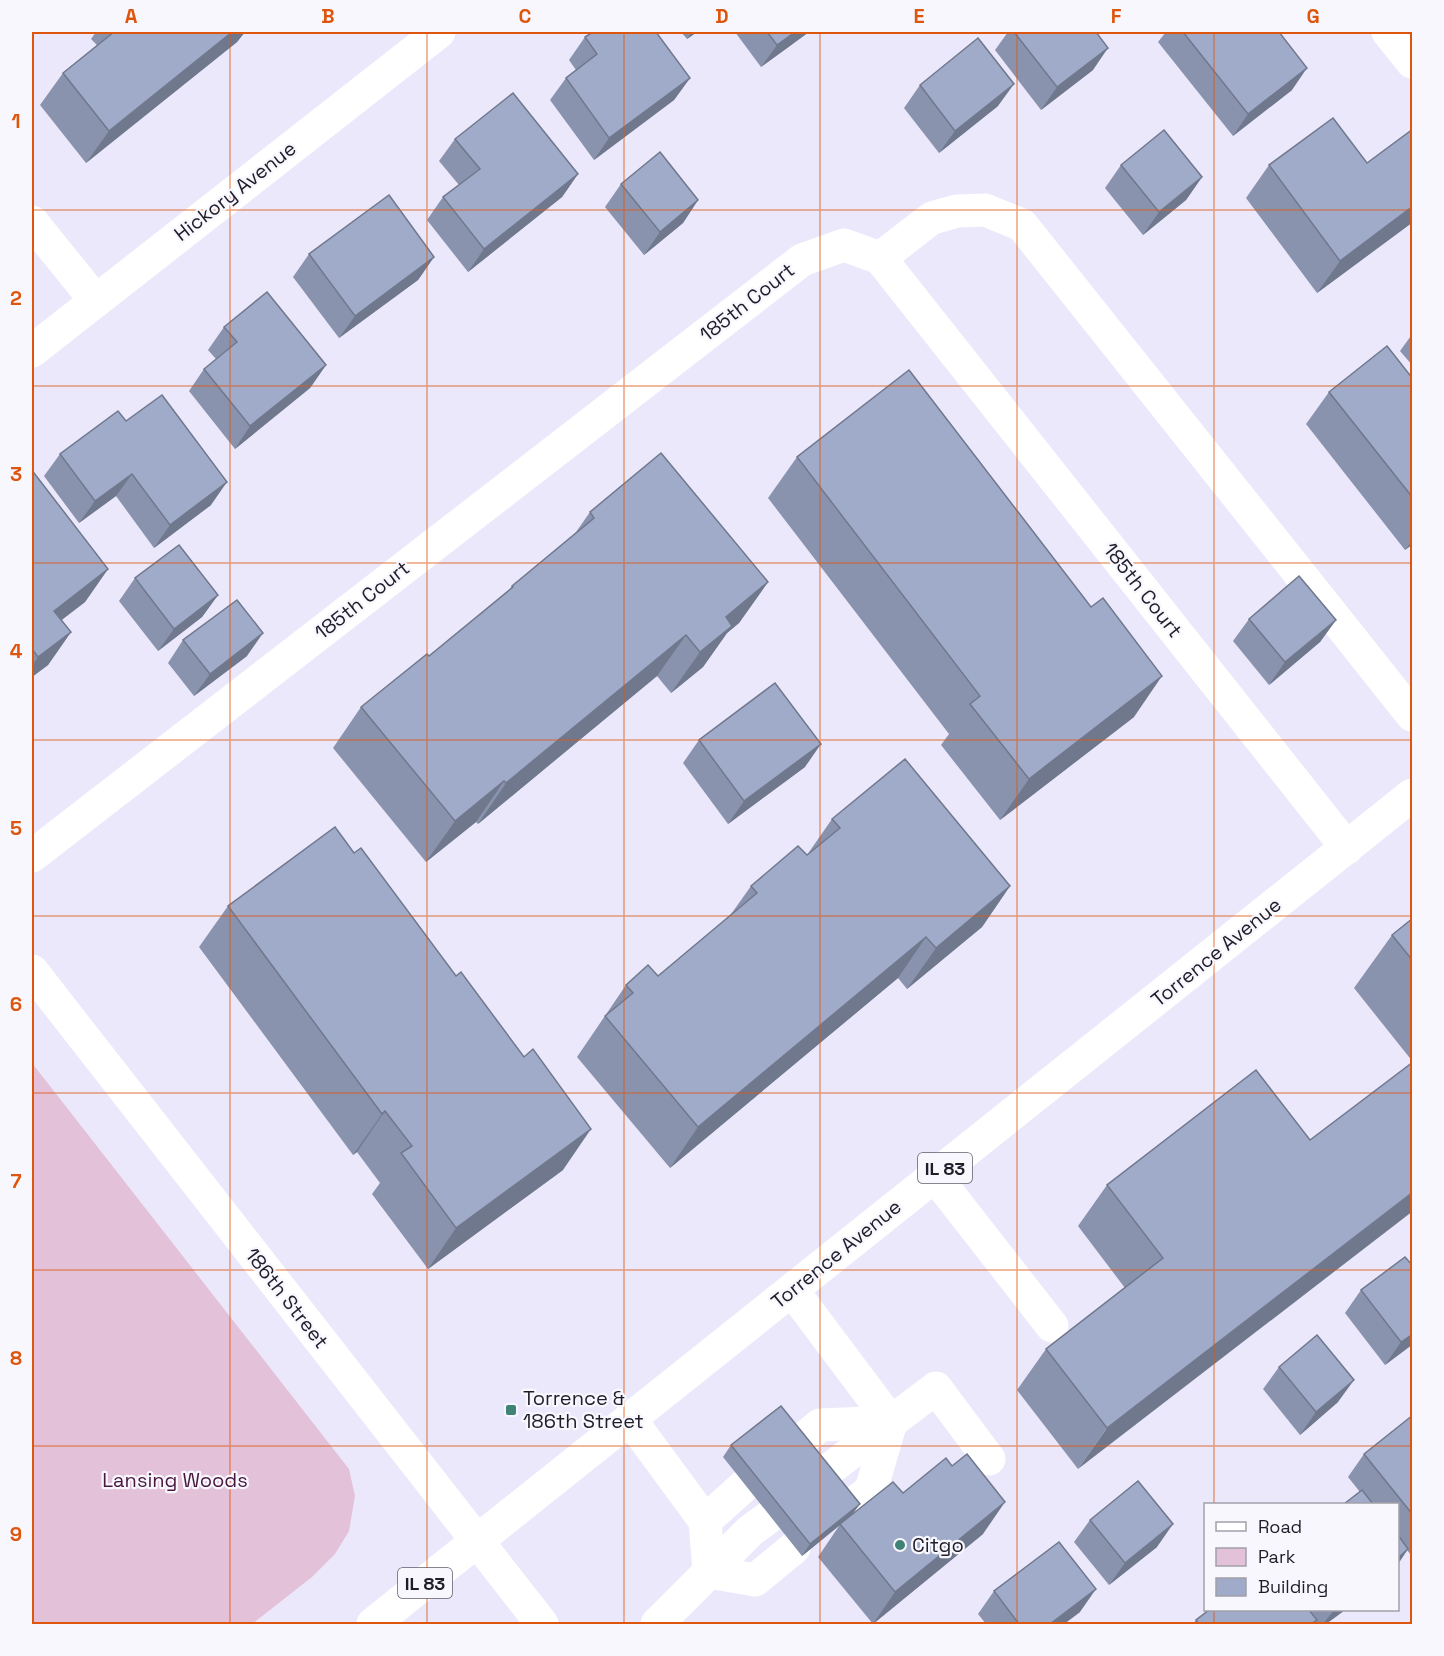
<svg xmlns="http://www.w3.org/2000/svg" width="1444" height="1656" font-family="'Space Grotesk',sans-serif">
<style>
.green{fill:#e3c1d9}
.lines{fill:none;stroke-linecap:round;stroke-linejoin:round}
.minor{stroke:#fff;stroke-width:33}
.major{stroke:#fff;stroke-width:33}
.wall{fill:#8a93ad}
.shaded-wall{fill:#70788d}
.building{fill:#a0abc9;stroke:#70788d;stroke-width:1.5}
.grid{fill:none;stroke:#de560d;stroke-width:1.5;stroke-opacity:0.55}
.poi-dot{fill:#408376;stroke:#f8f7fe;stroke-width:2}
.labels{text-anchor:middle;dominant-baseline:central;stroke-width:4.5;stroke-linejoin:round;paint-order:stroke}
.shield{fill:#f8f7fe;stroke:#605e69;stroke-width:1.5}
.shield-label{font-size:18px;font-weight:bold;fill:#1f1d29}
.street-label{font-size:20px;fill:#1f1d29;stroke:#f8f7fe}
.poi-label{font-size:20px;fill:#1f1d29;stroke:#f8f7fe;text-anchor:start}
.park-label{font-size:20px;fill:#49173f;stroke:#f8f7fe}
.neatline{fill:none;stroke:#de560d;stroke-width:2}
.grid-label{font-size:20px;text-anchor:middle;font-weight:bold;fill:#de560d}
</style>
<rect width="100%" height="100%" fill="#ebe8fc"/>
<!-- green -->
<path class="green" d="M32,1063L349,1469L355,1496L349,1531L335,1554L312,1577L252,1624H32Z"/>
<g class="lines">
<!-- minor -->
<g class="minor">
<path d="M1388,32L1412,62"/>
<path d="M32,222L96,301"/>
<path d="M880,258L932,218L957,211L985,210L1022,225L1412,715"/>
<path d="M32,351L439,32"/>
<path d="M32,856L802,260L844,245L880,258L1347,848"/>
<path d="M32,971L542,1624"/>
<path d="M935,1176L1052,1326"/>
<path d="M792,1290L891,1422L822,1475"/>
<path d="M630,1419L705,1521"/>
<path d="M891,1422L936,1388L989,1459"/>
<path d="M798,1443L820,1425L891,1422L871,1490L849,1507"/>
<path d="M709,1572L705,1521L744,1486"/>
<path d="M709,1572L750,1531L769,1517"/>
<path d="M657,1624L709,1572L755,1580L794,1548"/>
</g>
<!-- major -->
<path class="major" d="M373,1624L1412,795"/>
</g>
<!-- wall -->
<g class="wall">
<path d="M96,32H245L237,42L86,163L40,105L63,73L97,45L91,39Z"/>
<path d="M681,32H697L687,39Z"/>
<path d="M735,32H809L761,67Z"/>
<path d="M1008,32H1096L1093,70L1041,110L995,50Z"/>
<path d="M1166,32H1279L1292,90L1233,136L1158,42Z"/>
<path d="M585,37L690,78L674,100L594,160L550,100L566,78L576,70L569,60Z"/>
<path d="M920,85L998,106L939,153L904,108Z"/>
<path d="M1413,129V222L1317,293L1246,198L1269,165L1367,163Z"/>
<path d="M455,139L578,174L562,197L468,272L427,220L443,197L459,185L439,161Z"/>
<path d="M1121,165L1202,177L1186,200L1143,235L1105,188Z"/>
<path d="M621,184L698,200L683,223L644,255L605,207Z"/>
<path d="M309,254L434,257L418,280L339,338L293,277Z"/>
<path d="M224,327L326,365L310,388L235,449L189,391L204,369L216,359L208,350Z"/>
<path d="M1413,333V366L1400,351Z"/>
<path d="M1413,379V544L1405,550L1306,424L1329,392Z"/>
<path d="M126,421L211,505L154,548L116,496L79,523L44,476L60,454Z"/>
<path d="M797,457L1134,717L1000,820L941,745L949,734L768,498Z"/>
<path d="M32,475L108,569L85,602L61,620L71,632L48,665L32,677Z"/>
<path d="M590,512L768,582L739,623L727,633L703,667L671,693L657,676L478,824L476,822L426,862L333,748L361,707L429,656L508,591L512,586L574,535Z"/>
<path d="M135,578L218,595L202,617L158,651L119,601Z"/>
<path d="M1249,619L1336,620L1320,642L1269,685L1233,641Z"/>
<path d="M183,640L247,656L194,696L168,663Z"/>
<path d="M699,740L805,767L728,824L683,763Z"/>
<path d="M832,819L1010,886L982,927L907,989L898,978L670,1168L577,1057L626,985L658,976L729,917L751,886L807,855Z"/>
<path d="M354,853L563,1170L428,1269L372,1194L380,1183L357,1152L353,1155L199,947L228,906Z"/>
<path d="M1413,918V1062L1354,988L1392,935Z"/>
<path d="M1310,1140L1078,1469L1017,1390L1046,1349L1125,1288L1078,1226L1107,1185Z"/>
<path d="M1413,1266V1344L1385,1365L1345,1313L1361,1290Z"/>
<path d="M1279,1367L1338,1402L1300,1435L1263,1389Z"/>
<path d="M1413,1415V1554L1411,1555L1407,1550L1398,1564V1504H1344L1360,1492L1348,1477L1364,1454Z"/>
<path d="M731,1445L853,1514L983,1534L873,1624L818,1557L839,1526L802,1556L723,1457Z"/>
<path d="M1090,1520L1157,1547L1109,1585L1074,1542Z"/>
<path d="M994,1591L1080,1612L1064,1624H986L978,1614Z"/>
<path d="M1209,1610H1345L1326,1624H1193L1196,1620Z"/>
</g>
<!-- shaded-wall -->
<g class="shaded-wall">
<path d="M232,32H245L237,42L86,163L109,131Z"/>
<path d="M692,32H697L687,39Z"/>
<path d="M795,32H809L761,67L777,45Z"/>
<path d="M1108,48L1093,70L1041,110L1057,87Z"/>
<path d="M1307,68L1292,90L1233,136L1248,114Z"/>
<path d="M690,78L674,100L594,160L609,138Z"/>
<path d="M1014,84L998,106L939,153L955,131Z"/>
<path d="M578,174L562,197L468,272L484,249Z"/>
<path d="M1202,177L1186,200L1143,235L1159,212Z"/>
<path d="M698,200L683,223L644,255L660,232Z"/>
<path d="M1413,206V222L1317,293L1340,261Z"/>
<path d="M434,257L418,280L339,338L355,316Z"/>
<path d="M326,365L310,388L235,449L250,426Z"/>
<path d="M132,474L116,496L79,523L95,501Z"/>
<path d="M227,482L211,505L154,548L170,525Z"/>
<path d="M1413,540V544L1405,550Z"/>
<path d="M108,569L85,602L32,643L54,611Z"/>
<path d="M768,582L739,623L727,633L703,667L671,693L700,652L726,617Z"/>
<path d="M218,595L202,617L158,651L174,629Z"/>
<path d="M1336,620L1320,642L1269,685L1285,662Z"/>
<path d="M71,632L48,665L32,677V666L38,657Z"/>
<path d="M263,633L247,656L194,696L210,674Z"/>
<path d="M686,635L657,676L478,824L506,783Z"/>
<path d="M1162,676L1134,717L1000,820L1029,779Z"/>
<path d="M821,744L805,767L728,824L744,801Z"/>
<path d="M504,781L476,822L426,862L455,821Z"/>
<path d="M1010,886L982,927L907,989L936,948Z"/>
<path d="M926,937L898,978L670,1168L698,1127Z"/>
<path d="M385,1111L357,1152L353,1155L382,1114Z"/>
<path d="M591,1129L563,1170L428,1269L456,1228Z"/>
<path d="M1413,1192V1211L1078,1469L1107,1428Z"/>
<path d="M1413,1334V1344L1385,1365L1401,1342Z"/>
<path d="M1354,1380L1338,1402L1300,1435L1316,1412Z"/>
<path d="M1005,1502L983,1534L873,1624L895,1592Z"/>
<path d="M860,1504L852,1515L802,1556L810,1544Z"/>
<path d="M1173,1524L1157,1547L1109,1585L1125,1563Z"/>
<path d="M1408,1549L1398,1564V1558Z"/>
<path d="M1096,1589L1080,1612L1064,1624H1050Z"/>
<path d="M1334,1610H1345L1326,1624H1323Z"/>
</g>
<!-- building -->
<g class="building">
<path d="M114,32H232L109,131L63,73Z"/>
<path d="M593,32H656L690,78L609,138L566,78L597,54L585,37Z"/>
<path d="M767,32H795L777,45Z"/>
<path d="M1014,32H1096L1108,48L1057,87Z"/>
<path d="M1183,32H1279L1307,68L1248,114Z"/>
<path d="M978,38L1014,84L955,131L920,85Z"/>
<path d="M513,93L578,174L484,249L443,197L480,169L455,139Z"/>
<path d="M1333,118L1367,163L1413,129V206L1340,261L1269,165Z"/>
<path d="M1164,130L1202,177L1159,212L1121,165Z"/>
<path d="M660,152L698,200L660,232L621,184Z"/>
<path d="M389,195L434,257L355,316L309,254Z"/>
<path d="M267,292L326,365L250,426L204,369L237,342L224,327Z"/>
<path d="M1387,346L1413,379V498L1329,392Z"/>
<path d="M909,370L1091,607L1103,598L1162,676L1029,779L970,704L980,696L797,457Z"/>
<path d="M162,395L227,482L170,525L132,474L95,501L60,454L118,411L126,421Z"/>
<path d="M661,453L768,582L726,617L732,626L700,652L686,635L506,783L504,781L455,821L361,707L427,654L429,656L513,587L512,586L594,518L590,512Z"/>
<path d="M34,473L108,569L54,611L71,632L38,657L32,649V475Z"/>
<path d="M179,545L218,595L174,629L135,578Z"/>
<path d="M1299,576L1336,620L1285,662L1249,619Z"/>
<path d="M237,600L263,633L210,674L183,640Z"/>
<path d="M775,683L821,744L744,801L699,740Z"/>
<path d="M905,759L1010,886L936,948L926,937L698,1127L605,1016L633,993L626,985L648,965L658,976L757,893L751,886L798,846L807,855L840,828L832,819Z"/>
<path d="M335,827L354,853L361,848L456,976L461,972L524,1057L533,1049L591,1129L456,1228L401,1153L412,1146L385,1111L382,1114L228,906Z"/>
<path d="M1413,918V961L1392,935Z"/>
<path d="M1413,1062V1192L1107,1428L1046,1349L1163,1258L1107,1185L1256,1070L1310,1140Z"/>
<path d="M1405,1257L1413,1266V1334L1401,1342L1361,1290Z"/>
<path d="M1317,1335L1354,1380L1316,1412L1279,1367Z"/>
<path d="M781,1406L860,1504L810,1544L731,1445Z"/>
<path d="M1413,1415V1515L1364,1454Z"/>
<path d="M967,1454L1005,1502L895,1592L840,1524L893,1482L903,1493L946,1458L952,1466Z"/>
<path d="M1138,1481L1173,1524L1125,1563L1090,1520Z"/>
<path d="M1362,1490L1373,1504H1344Z"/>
<path d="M1398,1535L1408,1549L1398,1558Z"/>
<path d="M1059,1542L1096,1589L1050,1624H1019L994,1591Z"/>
<path d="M1209,1610H1309L1317,1620L1311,1624H1199L1196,1620Z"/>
</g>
<!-- grid -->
<path class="grid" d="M230,32V1624M427,32V1624M624,32V1624M820,32V1624M1017,32V1624M1214,32V1504M32,210H1412M32,386H1412M32,563H1412M32,740H1412M32,916H1412M32,1093H1412M32,1270H1412M32,1446H1412M1214,1610V1624"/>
<!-- markers -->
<g class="poi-dot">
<rect x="505" y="1404" width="12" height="12" rx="3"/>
<circle cx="900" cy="1545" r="6"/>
</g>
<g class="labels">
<!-- shield labels -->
<g class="shield">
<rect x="918" y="1153" width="54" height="30" rx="4.5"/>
<rect x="398" y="1568" width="54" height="30" rx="4.5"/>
</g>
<g class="shield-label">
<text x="945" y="1168">IL 83</text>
<text x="425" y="1583">IL 83</text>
</g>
<!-- street labels -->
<g class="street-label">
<text transform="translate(235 191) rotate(-38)">Hickory Avenue</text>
<text transform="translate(747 302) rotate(-38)">185th Court</text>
<text transform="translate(1143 590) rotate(52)">185th Court</text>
<text transform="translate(362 600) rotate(-38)">185th Court</text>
<text transform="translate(1216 952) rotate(-39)">Torrence Avenue</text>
<text transform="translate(836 1254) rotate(-39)">Torrence Avenue</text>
<text transform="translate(287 1298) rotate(52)">186th Street</text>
</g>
<!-- poi labels -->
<g class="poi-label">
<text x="523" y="1398">Torrence &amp;<tspan x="523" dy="23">186th Street</tspan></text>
<text x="912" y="1545">Citgo</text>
</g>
<!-- park labels -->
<g class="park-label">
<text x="175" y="1480">Lansing Woods</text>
</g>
</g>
<!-- border -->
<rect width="1444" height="1656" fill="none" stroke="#f8f7fe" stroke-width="66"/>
<!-- legend -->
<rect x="1204" y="1503" width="195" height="108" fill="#f8f7fe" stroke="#a1a0a9" stroke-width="1.5"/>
<rect x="1216" y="1522" width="30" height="9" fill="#ffffff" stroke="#a1a0a9" stroke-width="1.5"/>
<text x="1258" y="1533" font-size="18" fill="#1f1d29">Road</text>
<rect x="1216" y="1548" width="30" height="18" fill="#e3c1d9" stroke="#a1a0a9" stroke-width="1.5"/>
<text x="1258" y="1563" font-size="18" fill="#1f1d29">Park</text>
<rect x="1216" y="1578" width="30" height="18" fill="#a0abc9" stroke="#a1a0a9" stroke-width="1.5"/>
<text x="1258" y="1593" font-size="18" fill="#1f1d29">Building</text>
<rect x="33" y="33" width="1378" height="1590" class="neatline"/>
<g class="grid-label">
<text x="131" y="23">A</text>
<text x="328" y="23">B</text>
<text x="525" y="23">C</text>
<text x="722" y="23">D</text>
<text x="919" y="23">E</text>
<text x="1116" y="23">F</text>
<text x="1313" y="23">G</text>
<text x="16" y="128">1</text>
<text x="16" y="305">2</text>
<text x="16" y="481">3</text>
<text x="16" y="658">4</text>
<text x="16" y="835">5</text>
<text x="16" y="1011">6</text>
<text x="16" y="1188">7</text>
<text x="16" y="1365">8</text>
<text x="16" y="1541">9</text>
</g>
</svg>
